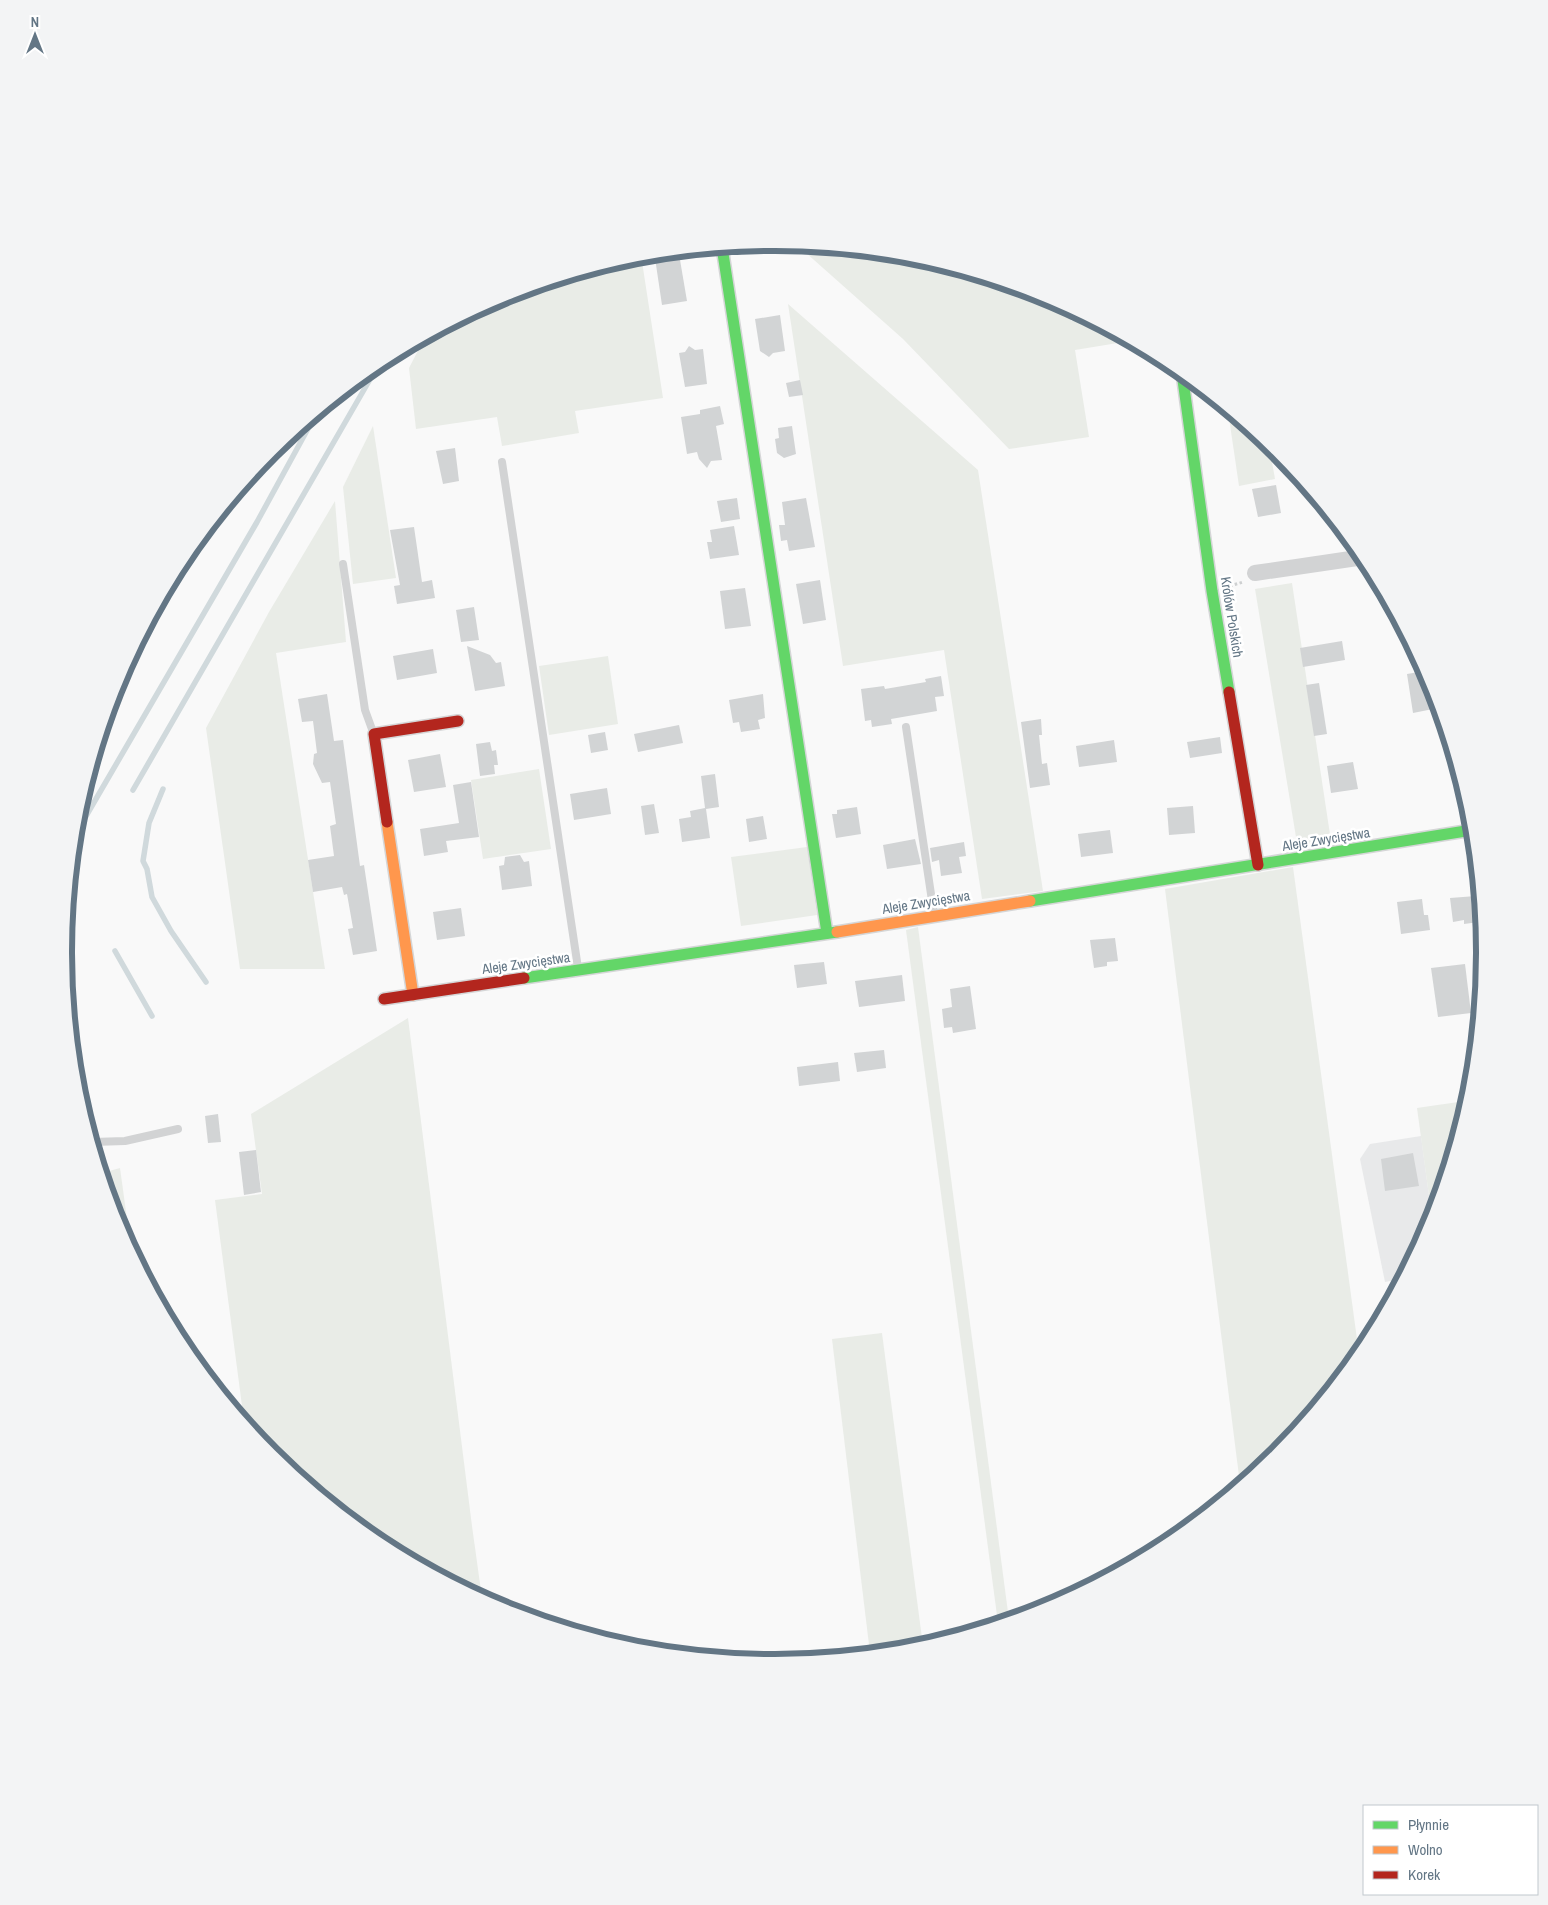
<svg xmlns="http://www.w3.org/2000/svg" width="1548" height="1905" font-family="'Archivo Narrow',sans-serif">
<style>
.built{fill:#e8e9ea}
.green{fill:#e9ece7}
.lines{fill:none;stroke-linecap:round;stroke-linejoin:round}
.stream{stroke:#d0d9dc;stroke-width:5.5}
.building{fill:#d2d4d5}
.fast-casing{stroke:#d5d6d7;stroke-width:14}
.slow-casing{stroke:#d5d6d7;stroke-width:14}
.jam-casing{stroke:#d5d6d7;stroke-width:14}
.path{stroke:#ced0d1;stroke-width:3;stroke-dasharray:2.5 2.5;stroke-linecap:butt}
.lane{stroke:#d2d3d4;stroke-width:8}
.street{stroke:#d2d3d4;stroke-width:16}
.fast{stroke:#63d668;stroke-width:11}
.slow{stroke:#ff974d;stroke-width:11}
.jam{stroke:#b3261e;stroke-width:11}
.labels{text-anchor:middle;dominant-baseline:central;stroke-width:5;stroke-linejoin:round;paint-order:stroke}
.street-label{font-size:14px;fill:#637685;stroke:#fff}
.rim{fill:none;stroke:#637685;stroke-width:6}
</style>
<rect width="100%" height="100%" fill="#f9f9f9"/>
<!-- built -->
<path class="built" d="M1421,1136L1432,1218L1401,1279L1385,1282L1360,1159L1370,1144Z"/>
<!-- green -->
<g class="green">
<path d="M796,244L913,256L1046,296L1069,309L1071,321L1089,319L1130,341L1075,350L1089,437L1009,449L903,339Z"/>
<path d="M641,255L663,398L575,411L579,433L502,446L497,417L416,429L409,368L425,337L502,296Z"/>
<path d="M788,304L978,470L1043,891L982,899L944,650L843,666Z"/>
<path d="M1228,411L1269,445L1275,479L1239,486Z"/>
<path d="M373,426L396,578L353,584L343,487Z"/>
<path d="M335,501L346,642L276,653L325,969H240L206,728L269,612Z"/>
<path d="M1292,583L1331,841L1298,849L1255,589Z"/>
<path d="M608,656L618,724L549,735L539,666Z"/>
<path d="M539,769L551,849L483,859L471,780Z"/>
<path d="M807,847L817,915L741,926L731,857Z"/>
<path d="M1293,867L1359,1354L1276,1455L1240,1484L1165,889Z"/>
<path d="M918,927L1009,1620L998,1623L906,930Z"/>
<path d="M408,1018L472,1526L482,1598L379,1543L272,1455L244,1421L215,1200L262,1194L251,1114Z"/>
<path d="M1465,1101L1466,1106L1432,1218L1417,1108Z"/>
<path d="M120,1168L131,1248L118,1224L102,1173Z"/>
<path d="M882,1333L923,1646L912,1649L870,1653L832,1339Z"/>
</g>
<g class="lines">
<!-- stream -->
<g class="stream">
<path d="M163,789L149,823L143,861L147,869L152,897L171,931L206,982"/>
<path d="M133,790L380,362"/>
<path d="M75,835L257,522L316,414"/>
<path d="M115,951L152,1016"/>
</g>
</g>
<!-- building -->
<g class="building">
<path d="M679,254L687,301L662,305L655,258Z"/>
<path d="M780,315L785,351L773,353L769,357L760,351L755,319Z"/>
<path d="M689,346L695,350L703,349L707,384L685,387L679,353L685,352Z"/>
<path d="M800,380L803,395L789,397L786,383Z"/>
<path d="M720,406L724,424L716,426L722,460L711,461L707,468L699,459L697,452L687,454L681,417L700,414V410Z"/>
<path d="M792,426L796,454L784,458L777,453L775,439L779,438L778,428Z"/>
<path d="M455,448L459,481L443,484L436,451Z"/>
<path d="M1276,485L1281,513L1258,517L1252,489Z"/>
<path d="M737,498L740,519L721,522L717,501Z"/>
<path d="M806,498L815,547L789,551L787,540L781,541L779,525H785L782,502Z"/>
<path d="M734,526L739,555L710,559L707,542H712L710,530Z"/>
<path d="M414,527L422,582L432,580L435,598L397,604L394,586L400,585L390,530Z"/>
<path d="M820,580L826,620L803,624L796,584Z"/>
<path d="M745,588L751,626L725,629L720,591Z"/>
<path d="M474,607L479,640L461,642L456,610Z"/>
<path d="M1342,641L1345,660L1303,667L1300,648Z"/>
<path d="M467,646L490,655L496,663L501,662L505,686L475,691Z"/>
<path d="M433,649L437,673L397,680L393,656Z"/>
<path d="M1425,671L1430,681L1438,708L1413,713L1407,674Z"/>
<path d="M941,676L944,696L935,697L937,711L891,719L892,724L872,727L871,720L865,721L861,689L884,686L885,689L926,682L925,679Z"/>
<path d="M1319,683L1327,734L1314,736L1306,685Z"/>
<path d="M327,694L334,741L343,740L360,866L364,865L377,951L353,955L348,929L353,928L347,894L344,895L342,887L313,892L308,860L334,856L330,826L336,824L330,782L322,783L313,764L314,754L317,753L313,721L302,722L298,699Z"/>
<path d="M763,694L765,718L758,720L760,729L741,732L739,722L733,723L729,700Z"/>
<path d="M1041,719L1042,735H1039L1042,764L1047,763L1050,785L1030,788L1021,722Z"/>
<path d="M679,725L683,743L638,752L634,734Z"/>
<path d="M605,732L608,750L591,753L588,735Z"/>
<path d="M1220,737L1222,753L1190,758L1187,742Z"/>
<path d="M1114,740L1117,762L1079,767L1076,746Z"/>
<path d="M490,742L492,751L496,750L498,765H494L495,774L480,776L476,744Z"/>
<path d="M440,754L446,787L414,792L408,760Z"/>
<path d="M1353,762L1358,789L1331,793L1327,766Z"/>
<path d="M715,774L719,807L706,809L710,838L682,842L679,819L691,817L690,811L705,808L701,776Z"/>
<path d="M471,782L479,837L446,841L448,852L424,856L420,829L459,823L453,785Z"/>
<path d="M607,788L611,814L574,820L570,794Z"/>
<path d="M654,804L659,833L645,835L641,806Z"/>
<path d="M1193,806L1195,833L1169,835L1167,808Z"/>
<path d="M857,807L861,834L836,838L832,814H837V810Z"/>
<path d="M763,816L767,839L749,842L746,819Z"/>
<path d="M1110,830L1113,853L1081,857L1078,834Z"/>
<path d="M915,839L921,864L887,869L883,845Z"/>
<path d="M964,842L966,856L959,857L962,873L941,876L939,860L932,862L930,848Z"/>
<path d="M520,855L524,862L529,861L532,886L502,890L499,866L504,865L505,857Z"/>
<path d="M1476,896L1479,922L1464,924V920L1453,922L1450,898Z"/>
<path d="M1422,899L1424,915H1428L1430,930L1401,934L1397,902Z"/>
<path d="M461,908L465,936L437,940L433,912Z"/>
<path d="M1115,938L1118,961L1107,962V966L1094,968L1090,940Z"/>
<path d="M824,962L827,984L797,988L794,965Z"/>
<path d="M1465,964L1471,1013L1438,1017L1431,968Z"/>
<path d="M902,975L905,1001L859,1007L855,981Z"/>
<path d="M970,986L976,1029L953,1033L952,1027L944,1028L942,1009L952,1007L950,989Z"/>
<path d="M884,1050L886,1068L857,1072L854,1053Z"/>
<path d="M838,1062L840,1081L799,1086L797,1067Z"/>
<path d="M218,1114L221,1142L208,1143L205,1116Z"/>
<path d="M256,1150L261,1192L244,1195L239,1152Z"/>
<path d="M1413,1153L1419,1186L1385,1191L1381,1159Z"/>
</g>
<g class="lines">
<defs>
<g id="fast">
<path d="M722,247L827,933"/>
<path d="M1182,373L1212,591L1229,692"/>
<path d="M1030,901L1472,830"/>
<path d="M524,978L837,932"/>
</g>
<g id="slow">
<path d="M387,822L413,995"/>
<path d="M837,932L1030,901"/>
</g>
<g id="jam">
<path d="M1229,692L1258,865"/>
<path d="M387,822L374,734L458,721"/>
<path d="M384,999L524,978"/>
</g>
</defs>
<!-- fast casing -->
<use href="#fast" class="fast-casing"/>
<!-- slow casing -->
<use href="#slow" class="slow-casing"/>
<!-- jam casing -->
<use href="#jam" class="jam-casing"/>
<!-- path -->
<path class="path" d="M1230,586L1243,582"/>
<!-- lane -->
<g class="lane">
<path d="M502,462L578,968"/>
<path d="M343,564L365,710L373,732"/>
<path d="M906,727L934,914"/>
<path d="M93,1142L125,1141L178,1129"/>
</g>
<!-- street -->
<path class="street" d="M1255,573L1364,557"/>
<!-- fast -->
<use href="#fast" class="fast"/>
<!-- slow -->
<use href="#slow" class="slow"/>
<!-- jam -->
<use href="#jam" class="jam"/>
</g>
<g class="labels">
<!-- street labels -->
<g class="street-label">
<text transform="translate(1232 617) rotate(81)">Królów Polskich</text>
<text transform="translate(1326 839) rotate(-9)">Aleje Zwycięstwa</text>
<text transform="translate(926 902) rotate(-9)">Aleje Zwycięstwa</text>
<text transform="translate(526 963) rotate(-8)">Aleje Zwycięstwa</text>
</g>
</g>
<!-- crop -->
<path d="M0 0H1548V1905H0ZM773 251H775A701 701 0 0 1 1476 952V953A701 701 0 0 1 775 1654H773A701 701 0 0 1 72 953V952A701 701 0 0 1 773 251Z" fill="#f3f4f5" fill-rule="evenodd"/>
<path class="rim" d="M773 251H775A701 701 0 0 1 1476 952V953A701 701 0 0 1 775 1654H773A701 701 0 0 1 72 953V952A701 701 0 0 1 773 251Z"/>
<!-- legend -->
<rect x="1363" y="1805" width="175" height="90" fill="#ffffff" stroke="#c1c8ce"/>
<rect x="1373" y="1821" width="25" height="8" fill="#63d668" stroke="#c1c8ce"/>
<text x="1408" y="1830" font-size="15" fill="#637685">Płynnie</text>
<rect x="1373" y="1846" width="25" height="8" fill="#ff974d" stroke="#c1c8ce"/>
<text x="1408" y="1855" font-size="15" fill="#637685">Wolno</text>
<rect x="1373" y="1871" width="25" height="8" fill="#b3261e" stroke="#c1c8ce"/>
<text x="1408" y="1880" font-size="15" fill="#637685">Korek</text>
<!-- north arrow -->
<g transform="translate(35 35)" stroke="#ffffff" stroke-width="4" paint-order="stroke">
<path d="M0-4L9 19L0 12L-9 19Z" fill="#637685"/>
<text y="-8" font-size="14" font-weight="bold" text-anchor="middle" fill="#637685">N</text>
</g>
</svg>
